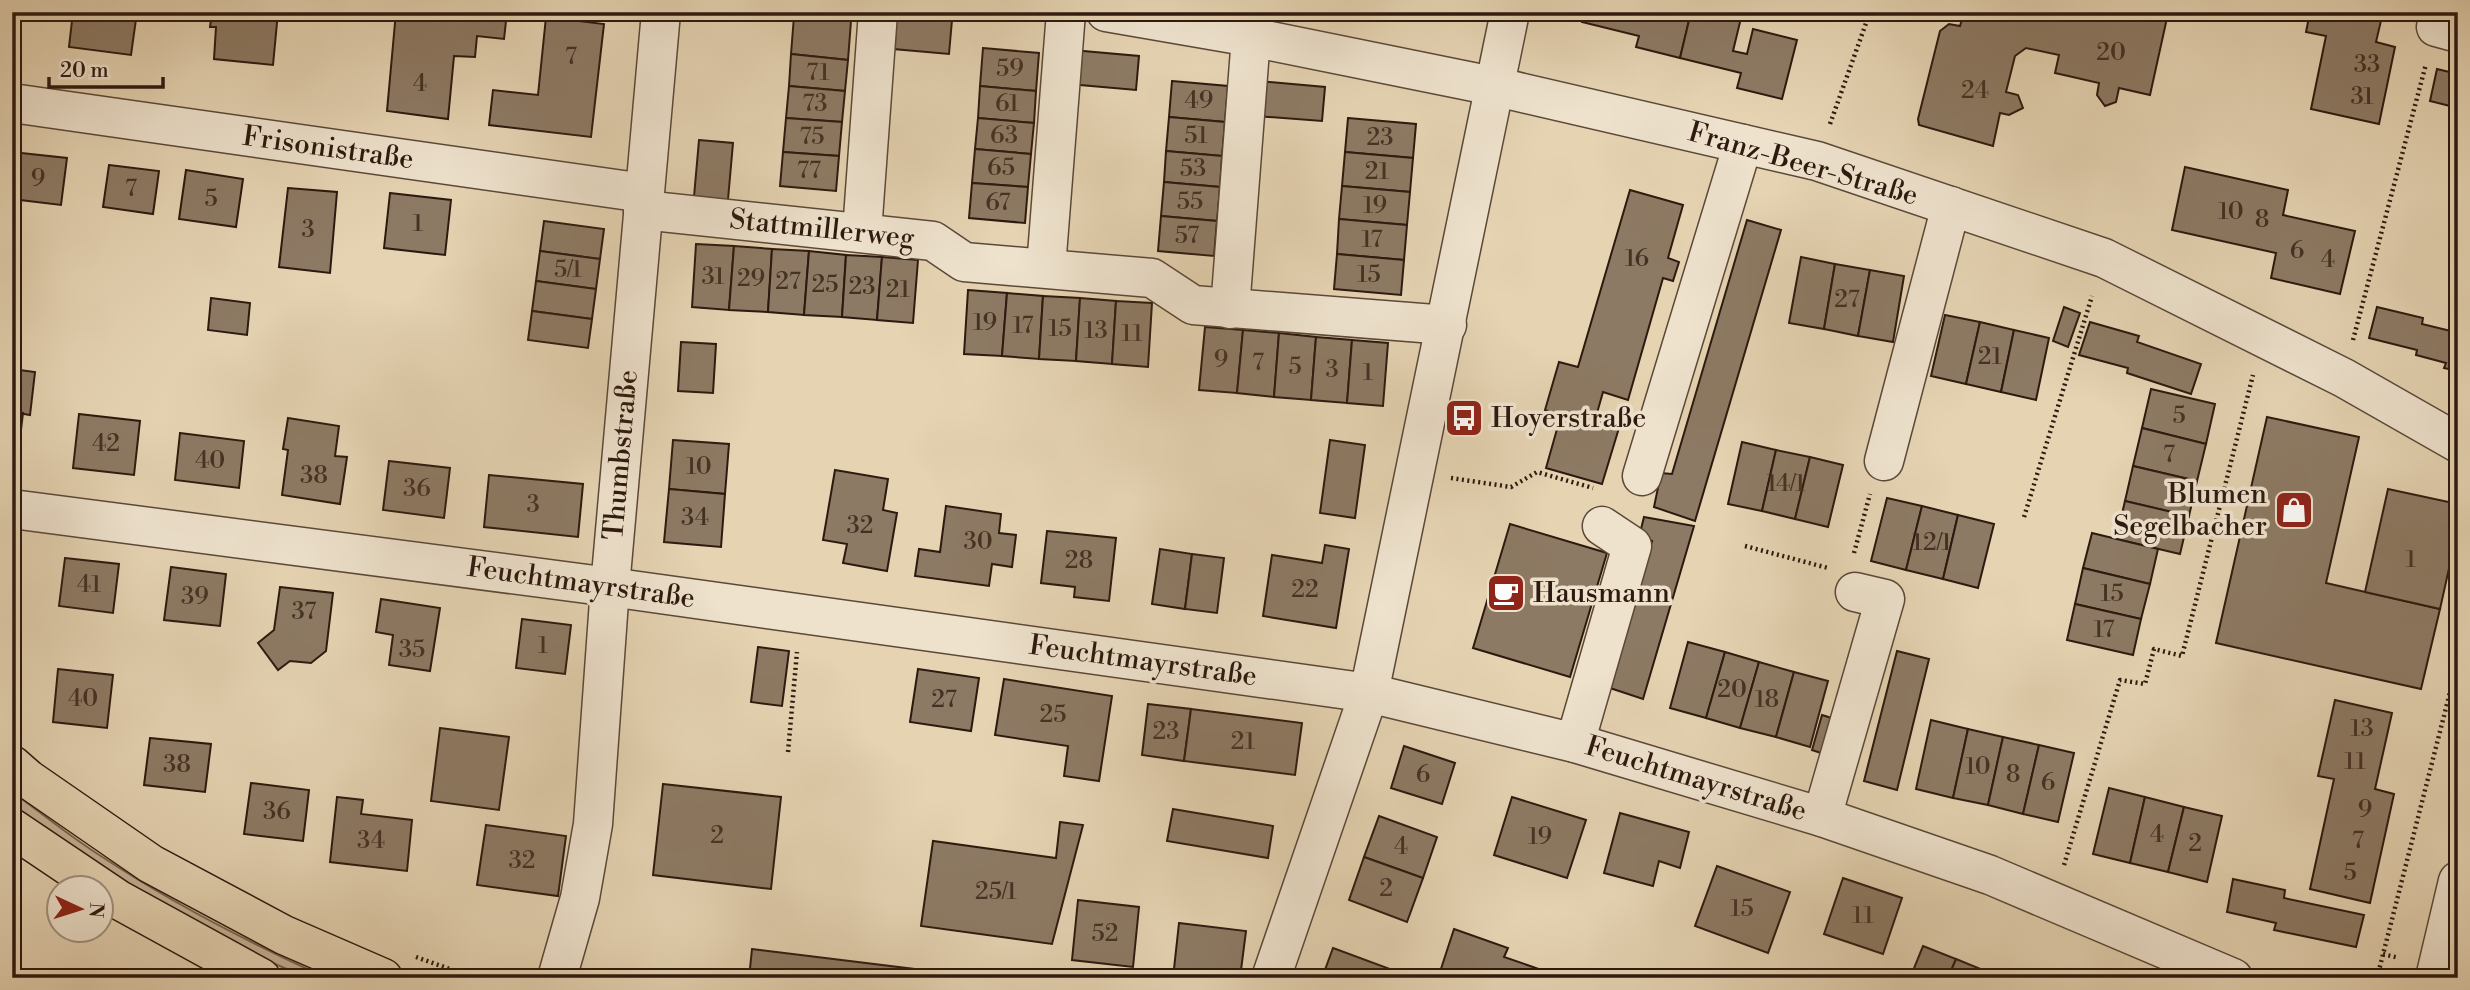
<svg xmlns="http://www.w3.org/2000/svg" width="2470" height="990" font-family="'Libre Bodoni',serif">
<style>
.green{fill:#c6b396;stroke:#7a6652;stroke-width:2}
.building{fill:#8d7a64;stroke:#2d190f;stroke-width:2}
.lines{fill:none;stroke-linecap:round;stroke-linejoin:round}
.minor-casing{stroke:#5b4838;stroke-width:41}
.major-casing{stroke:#2d190f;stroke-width:41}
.path{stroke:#2d190f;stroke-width:4.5;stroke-dasharray:2 3.5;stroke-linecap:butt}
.minor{stroke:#eee2cd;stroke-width:38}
.major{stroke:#e5d3b2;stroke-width:38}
.labels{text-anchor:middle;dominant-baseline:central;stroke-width:7;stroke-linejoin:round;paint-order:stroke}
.number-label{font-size:24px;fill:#453124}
.street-label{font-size:28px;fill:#2d190f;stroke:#eee2cd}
.poi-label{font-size:28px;fill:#2d190f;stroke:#eee2cd;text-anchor:start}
</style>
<rect width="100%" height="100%" fill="#e5d3b2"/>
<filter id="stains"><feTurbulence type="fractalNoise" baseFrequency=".00286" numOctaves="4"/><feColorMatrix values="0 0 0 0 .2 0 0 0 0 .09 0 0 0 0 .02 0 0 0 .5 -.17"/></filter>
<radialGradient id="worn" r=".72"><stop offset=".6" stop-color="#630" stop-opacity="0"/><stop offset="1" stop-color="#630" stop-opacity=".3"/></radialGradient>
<!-- green -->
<path class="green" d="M12,792C43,814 72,838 104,858C175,905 250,943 327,978H307L257,956L98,866L12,806Z"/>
<!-- building -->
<g class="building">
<path d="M73,12H137L131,55L69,47Z"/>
<path d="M212,12H278L273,65L214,59L216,27H210Z"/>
<path d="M396,12H507L504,39L477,36L475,57L454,56L448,119L387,111Z"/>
<path d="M1584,12H1632L1647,16L1648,12H1691L1680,58L1636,47L1639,36L1582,22Z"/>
<path d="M1691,12H1717L1741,18L1733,51L1747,54L1753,29L1797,40L1782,99L1737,88L1741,73L1680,58Z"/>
<path d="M1964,12H2147L2167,18L2150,95L2119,88L2116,102L2105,106L2097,95L2099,83L2055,73L2059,55L2026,48L2015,56L2006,92L2018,95L2023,108L2009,115L2000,113L1993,146L1919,125L1918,119L1940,31L1949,24L1960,26Z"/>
<path d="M2310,12H2383L2376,42L2395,47L2379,124L2311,109L2326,36L2306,32Z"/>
<path d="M885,14L952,20L949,54L882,48Z"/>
<path d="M794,16L851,21L848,60L791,54Z"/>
<path d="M546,17L604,24L591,137L489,125L493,90L538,95Z"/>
<path d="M983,48L1039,53L1036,91L980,86Z"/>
<path d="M1072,50L1139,56L1136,90L1069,84Z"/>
<path d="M791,54L848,60L845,91L789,86Z"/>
<path d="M2437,69L2458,74V108L2430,101Z"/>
<path d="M1172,81L1228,86L1225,122L1169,117Z"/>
<path d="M1258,81L1325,87L1322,121L1255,116Z"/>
<path d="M789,86L845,91L842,122L786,118Z"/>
<path d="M980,86L1036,91L1034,123L978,118Z"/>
<path d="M1169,117L1225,122L1222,156L1166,151Z"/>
<path d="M786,118L842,122L839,156L783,152Z"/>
<path d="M978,118L1034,123L1031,154L975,149Z"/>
<path d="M1348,118L1416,124L1413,158L1345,152Z"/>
<path d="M699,140L733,143L727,211L693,208Z"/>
<path d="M975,149L1031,154L1028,187L972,183Z"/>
<path d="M1166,151L1222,156L1220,187L1164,182Z"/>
<path d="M12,152L67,158L61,205L12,199Z"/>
<path d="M783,152L839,156L836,191L780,186Z"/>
<path d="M1345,152L1413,158L1410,192L1342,186Z"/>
<path d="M109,165L159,171L153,214L103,207Z"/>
<path d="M2185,167L2288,190L2283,215L2355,231L2340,294L2271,278L2276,253L2172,230Z"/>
<path d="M186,170L243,179L236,227L179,219Z"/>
<path d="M1164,182L1220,187L1217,221L1161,216Z"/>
<path d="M972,183L1028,187L1025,223L969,218Z"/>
<path d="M1342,186L1410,192L1407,225L1339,219Z"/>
<path d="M288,188L337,192L330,273L279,267Z"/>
<path d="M1630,190L1683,205L1668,258L1679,262L1673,281L1663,278L1628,400L1603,392L1595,420L1619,428L1602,484L1546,468L1561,415L1545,410L1559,362L1578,367Z"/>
<path d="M390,193L451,200L445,255L384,248Z"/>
<path d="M1161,216L1217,221L1214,256L1158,251Z"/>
<path d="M1339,219L1407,225L1404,260L1337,254Z"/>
<path d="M1747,220L1781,230L1695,521L1654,507L1661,473L1672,474Z"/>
<path d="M544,221L604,229L600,259L540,251Z"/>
<path d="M696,244L734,246L729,310L692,307Z"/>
<path d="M734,246L772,249L768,312L729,310Z"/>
<path d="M772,249L809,251L804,315L768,312Z"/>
<path d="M540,251L600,259L596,289L536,281Z"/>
<path d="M809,251L846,255L842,317L804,315Z"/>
<path d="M1337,254L1404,260L1401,295L1334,289Z"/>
<path d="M846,255L882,257L877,320L842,317Z"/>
<path d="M882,257L918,260L913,323L877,320Z"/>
<path d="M1801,257L1835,264L1824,329L1789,323Z"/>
<path d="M1835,264L1870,270L1858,336L1824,329Z"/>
<path d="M1870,270L1904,276L1893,342L1858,336Z"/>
<path d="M536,281L596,289L592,319L532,311Z"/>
<path d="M2458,283V320L2449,318Z"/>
<path d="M968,290L1007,293L1002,356L964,354Z"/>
<path d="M1007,293L1043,296L1039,359L1002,356Z"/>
<path d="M1043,296L1080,298L1076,361L1039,359Z"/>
<path d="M211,298L250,303L247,335L208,330Z"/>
<path d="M1080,298L1116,301L1112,364L1076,361Z"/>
<path d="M1116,301L1152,303L1148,367L1112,364Z"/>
<path d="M2064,307L2080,313L2068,347L2053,341Z"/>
<path d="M2377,307L2423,318L2422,324L2455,332L2454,337L2458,338V371L2444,368L2446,363L2416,355L2417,350L2369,338Z"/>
<path d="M532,311L592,319L588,348L528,340Z"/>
<path d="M1945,315L1980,322L1966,384L1931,376Z"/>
<path d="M1980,322L2014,330L2001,392L1966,384Z"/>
<path d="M2090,322L2139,336L2137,342L2201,364L2191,394L2127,373L2128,368L2079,355Z"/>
<path d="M1205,327L1243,330L1237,393L1199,390Z"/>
<path d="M1243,330L1279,333L1274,397L1237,393Z"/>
<path d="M2014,330L2049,338L2036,400L2001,392Z"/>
<path d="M1279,333L1316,337L1311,400L1274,397Z"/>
<path d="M1316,337L1352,340L1347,403L1311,400Z"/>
<path d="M1352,340L1388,343L1383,406L1347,403Z"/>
<path d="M681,342L716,344L713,393L678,391Z"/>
<path d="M12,369L35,372L30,415L12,412Z"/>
<path d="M2151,389L2215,404L2206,444L2142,428Z"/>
<path d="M12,412L23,413L17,463H12Z"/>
<path d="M79,414L140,421L134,475L73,468Z"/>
<path d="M2267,417L2359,437L2326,583L2440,609L2421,689L2216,643Z"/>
<path d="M288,418L339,426L335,456L347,457L340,504L282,495L288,450L283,449Z"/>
<path d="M2142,428L2206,444L2197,481L2133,466Z"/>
<path d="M180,433L244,441L239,488L175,480Z"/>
<path d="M673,440L729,444L725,494L669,489Z"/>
<path d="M1330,440L1365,445L1355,518L1320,513Z"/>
<path d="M1742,442L1776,450L1762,511L1728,504Z"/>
<path d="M1776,450L1810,457L1795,519L1762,511Z"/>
<path d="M1810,457L1843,465L1828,527L1795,519Z"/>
<path d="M389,461L450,468L444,518L383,510Z"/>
<path d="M2133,466L2197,481L2189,516L2125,501Z"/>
<path d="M835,470L888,479L883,510L897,513L887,571L843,563L847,544L823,540Z"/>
<path d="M489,475L583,484L578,537L484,527Z"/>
<path d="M669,489L725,494L721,547L664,542Z"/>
<path d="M2388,489L2458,504V528L2440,609L2365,592Z"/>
<path d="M1887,498L1922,506L1906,570L1871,561Z"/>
<path d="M2125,501L2189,516L2180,554L2116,539Z"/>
<path d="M946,506L1001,514L999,533L1016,535L1012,567L992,564L989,586L915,576L919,549L940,552Z"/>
<path d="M1922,506L1958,515L1943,579L1906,570Z"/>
<path d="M1958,515L1994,524L1978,588L1943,579Z"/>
<path d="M1644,517L1694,526L1643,699L1610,688L1652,541L1639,537Z"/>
<path d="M1510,524L1607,553L1570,677L1473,648Z"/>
<path d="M1047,531L1116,538L1109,601L1074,597L1075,587L1041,583Z"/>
<path d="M2092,533L2158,549L2150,584L2083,568Z"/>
<path d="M1325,545L1349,549L1336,628L1263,616L1272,555L1322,563Z"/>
<path d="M1160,549L1192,554L1185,609L1152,604Z"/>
<path d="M1192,554L1224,558L1217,613L1185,609Z"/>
<path d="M65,558L119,564L113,613L59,606Z"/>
<path d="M171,567L226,574L220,626L164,620Z"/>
<path d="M2083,568L2150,584L2141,619L2075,604Z"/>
<path d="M280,587L333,593L326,651L311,663L290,661L278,670L258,643L274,630Z"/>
<path d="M381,599L440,608L430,671L389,665L393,635L376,632Z"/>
<path d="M2075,604L2141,619L2133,655L2067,640Z"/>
<path d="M522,619L571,625L565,674L516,668Z"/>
<path d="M1688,642L1725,652L1706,718L1670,708Z"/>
<path d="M758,647L789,651L782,706L751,702Z"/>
<path d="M1897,651L1929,659L1897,790L1864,781Z"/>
<path d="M1725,652L1759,662L1740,728L1706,718Z"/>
<path d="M1759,662L1794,672L1776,737L1740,728Z"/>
<path d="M58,669L113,675L107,728L53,722Z"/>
<path d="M918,669L979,678L971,731L910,722Z"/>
<path d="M1794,672L1828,681L1810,747L1776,737Z"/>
<path d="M1004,679L1112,696L1099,781L1064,776L1068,746L995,735Z"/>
<path d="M2335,700L2392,713L2375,789L2394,794L2370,903L2310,889L2334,779L2318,776Z"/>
<path d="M1148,704L1191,709L1184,761L1142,755Z"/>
<path d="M1191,709L1302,723L1295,775L1184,761Z"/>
<path d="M1822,715L1838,720L1827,755L1812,750Z"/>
<path d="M1931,720L1968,729L1953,798L1916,789Z"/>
<path d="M440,728L509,737L499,810L431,801Z"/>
<path d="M1968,729L2003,737L1988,805L1953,798Z"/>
<path d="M2003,737L2039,745L2023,814L1988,805Z"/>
<path d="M150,738L211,744L205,792L144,785Z"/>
<path d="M2039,745L2074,753L2058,822L2023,814Z"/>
<path d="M1404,746L1455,763L1442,804L1391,788Z"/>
<path d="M251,783L309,790L303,841L244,834Z"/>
<path d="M663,784L781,797L771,889L653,875Z"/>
<path d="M2109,788L2145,797L2130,863L2093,854Z"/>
<path d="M337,797L363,800L361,814L412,820L407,871L330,862Z"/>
<path d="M1512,797L1586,820L1567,878L1494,855Z"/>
<path d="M2145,797L2184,807L2168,872L2130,863Z"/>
<path d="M2184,807L2222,816L2207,882L2168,872Z"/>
<path d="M1173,809L1273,826L1268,858L1167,841Z"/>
<path d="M1620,813L1689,832L1680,868L1659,861L1653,886L1604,873Z"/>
<path d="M1379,816L1437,837L1423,878L1364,857Z"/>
<path d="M1060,822L1083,825L1052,944L921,926L933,841L1056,858Z"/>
<path d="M486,825L566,836L558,896L477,885Z"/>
<path d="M1364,857L1423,878L1407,922L1349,900Z"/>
<path d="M1717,866L1790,892L1768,953L1695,926Z"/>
<path d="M1843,878L1902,898L1883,954L1824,934Z"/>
<path d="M2233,879L2285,890L2284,898L2364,915L2356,947L2274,930L2276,923L2227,912Z"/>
<path d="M1078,900L1139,907L1133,967L1072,960Z"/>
<path d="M1179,923L1246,931L1240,978H1173Z"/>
<path d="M1454,929L1508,948L1504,957L1539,969L1536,978H1438Z"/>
<path d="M1923,946L1956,959L1948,978H1910Z"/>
<path d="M1333,948L1390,969L1387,978H1322Z"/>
<path d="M752,949L955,974V978H749Z"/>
<path d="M1956,959L1988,972L1986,978H1948Z"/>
</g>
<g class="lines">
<defs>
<g id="minor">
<path d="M1106,12L1251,37L1493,86L1817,161L2104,258L2344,378L2458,443"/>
<path d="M2436,27L2458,33"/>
<path d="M12,103L644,193"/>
<path d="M643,210L933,241L964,262L1152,278L1193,305L1447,325"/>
<path d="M862,232L878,12"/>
<path d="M1046,268L1066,12"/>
<path d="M1230,309L1251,37"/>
<path d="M1884,461L1951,206"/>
<path d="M1642,476L1743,144"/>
<path d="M12,509L610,587L1369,693L1575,743L1822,817L1990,875L2233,978"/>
<path d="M1575,743L1632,546L1602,526"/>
<path d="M1822,817L1885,599L1855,592"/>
<path d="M557,978L580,898L593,824L610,587L661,12"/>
<path d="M1271,978L1369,693L1510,12"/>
<path d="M2435,978L2458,881"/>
</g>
<g id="major">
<path d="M12,765L28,779L151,864L284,935L383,978"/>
<path d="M12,828L119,900L261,978"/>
</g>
</defs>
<!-- minor casing -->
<use href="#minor" class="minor-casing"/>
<!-- major casing -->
<use href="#major" class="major-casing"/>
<!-- path -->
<g class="path">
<path d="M1830,124L1870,12"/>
<path d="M2353,340L2426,64"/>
<path d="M1451,478L1511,487L1537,472L1593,488"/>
<path d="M2024,517L2092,296"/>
<path d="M1745,546L1828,568"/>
<path d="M1854,553L1870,494"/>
<path d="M788,752L797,652"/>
<path d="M2064,865L2120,680L2145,684L2154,649L2182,656L2253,375"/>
<path d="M2383,954L2399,958"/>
<path d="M416,957L475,978"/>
<path d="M2377,978L2458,661"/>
</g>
<!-- minor -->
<use href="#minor" class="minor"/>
<!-- major -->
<use href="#major" class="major"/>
</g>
<!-- icons -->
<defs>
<symbol id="bus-square" viewBox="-11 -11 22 22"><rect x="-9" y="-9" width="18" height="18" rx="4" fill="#8f2418" stroke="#eee2cd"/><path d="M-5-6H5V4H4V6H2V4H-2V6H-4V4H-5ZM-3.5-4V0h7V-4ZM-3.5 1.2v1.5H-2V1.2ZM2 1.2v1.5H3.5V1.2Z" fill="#fff"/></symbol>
<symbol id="shop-square" viewBox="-11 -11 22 22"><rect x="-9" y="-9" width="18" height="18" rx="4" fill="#8f2418" stroke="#eee2cd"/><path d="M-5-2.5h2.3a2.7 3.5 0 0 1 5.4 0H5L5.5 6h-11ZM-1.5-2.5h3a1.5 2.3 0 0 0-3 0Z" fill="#fff"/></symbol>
<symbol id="cafe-square" viewBox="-11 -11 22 22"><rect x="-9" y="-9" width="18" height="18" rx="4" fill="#8f2418" stroke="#eee2cd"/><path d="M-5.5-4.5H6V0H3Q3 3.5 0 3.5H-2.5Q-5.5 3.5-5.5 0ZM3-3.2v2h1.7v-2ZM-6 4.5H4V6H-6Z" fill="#fff"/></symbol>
</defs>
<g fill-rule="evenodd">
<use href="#bus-square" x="1442" y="396" width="44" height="44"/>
<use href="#shop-square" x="2272" y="488" width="44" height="44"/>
<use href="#cafe-square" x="1484" y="571" width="44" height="44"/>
</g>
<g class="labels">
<!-- number labels -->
<g class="number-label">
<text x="2111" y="53">20</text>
<text x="571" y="57">7</text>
<text x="2367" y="65">33</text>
<text x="1010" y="69">59</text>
<text x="818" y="73">71</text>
<text x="420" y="84">4</text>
<text x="1975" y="91">24</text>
<text x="2362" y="97">31</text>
<text x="1199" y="101">49</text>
<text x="815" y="104">73</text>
<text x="1007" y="104">61</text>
<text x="1004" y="136">63</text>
<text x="1196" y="136">51</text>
<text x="812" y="137">75</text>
<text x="1380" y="138">23</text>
<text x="1001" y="168">65</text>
<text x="1193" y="169">53</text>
<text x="809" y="171">77</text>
<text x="1377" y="172">21</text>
<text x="38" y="179">9</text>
<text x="131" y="189">7</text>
<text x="211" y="199">5</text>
<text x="1190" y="202">55</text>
<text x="998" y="203">67</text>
<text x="1375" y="206">19</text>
<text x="2231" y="212">10</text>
<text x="2262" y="220">8</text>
<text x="418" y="224">1</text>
<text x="308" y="230">3</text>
<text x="1187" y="236">57</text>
<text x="1372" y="240">17</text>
<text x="2297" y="251">6</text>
<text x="1637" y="259">16</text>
<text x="2328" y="260">4</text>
<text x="568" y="270">5/1</text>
<text x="1369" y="275">15</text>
<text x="713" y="277">31</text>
<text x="751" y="279">29</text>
<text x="788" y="282">27</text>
<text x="825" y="285">25</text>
<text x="862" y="287">23</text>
<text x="898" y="290">21</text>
<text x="1847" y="300">27</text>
<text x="985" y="323">19</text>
<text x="1023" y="326">17</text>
<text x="1060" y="329">15</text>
<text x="1096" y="331">13</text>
<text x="1132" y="334">11</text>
<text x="1990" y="357">21</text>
<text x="1221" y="360">9</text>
<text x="1258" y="363">7</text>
<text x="1295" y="367">5</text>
<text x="1332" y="370">3</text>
<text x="1368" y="373">1</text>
<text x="2179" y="416">5</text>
<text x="106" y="444">42</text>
<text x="2169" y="455">7</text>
<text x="210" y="461">40</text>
<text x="699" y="467">10</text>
<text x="314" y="476">38</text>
<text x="1786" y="484">14/1</text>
<text x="417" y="489">36</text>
<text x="533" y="505">3</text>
<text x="695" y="518">34</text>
<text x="860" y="526">32</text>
<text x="978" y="542">30</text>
<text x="1932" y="543">12/1</text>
<text x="2411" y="560">1</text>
<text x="1079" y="561">28</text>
<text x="89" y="585">41</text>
<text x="1305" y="590">22</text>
<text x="2112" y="594">15</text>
<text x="195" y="597">39</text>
<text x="304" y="612">37</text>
<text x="2104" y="630">17</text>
<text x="543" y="646">1</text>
<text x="412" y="650">35</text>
<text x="1732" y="690">20</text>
<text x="83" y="699">40</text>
<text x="944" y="700">27</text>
<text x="1767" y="700">18</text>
<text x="1053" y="715">25</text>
<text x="2362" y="729">13</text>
<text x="1166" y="732">23</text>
<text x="1243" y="742">21</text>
<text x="2355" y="762">11</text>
<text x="177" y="765">38</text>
<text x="1978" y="767">10</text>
<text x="1423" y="775">6</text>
<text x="2013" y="775">8</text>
<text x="2048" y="783">6</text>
<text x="2365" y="810">9</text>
<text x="277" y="812">36</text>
<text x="2157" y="835">4</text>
<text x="717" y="836">2</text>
<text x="1540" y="837">19</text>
<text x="371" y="841">34</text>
<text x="2358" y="841">7</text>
<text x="2195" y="844">2</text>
<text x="1401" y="847">4</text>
<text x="522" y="861">32</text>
<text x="2350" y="873">5</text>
<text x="1386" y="889">2</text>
<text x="996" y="892">25/1</text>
<text x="1742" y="909">15</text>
<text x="1863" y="916">11</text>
<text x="1105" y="934">52</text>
</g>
<!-- street labels -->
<g class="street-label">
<text transform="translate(328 148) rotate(8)">Frisonistraße</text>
<text transform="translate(1803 164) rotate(16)">Franz-Beer-Straße</text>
<text transform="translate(822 229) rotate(6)">Stattmillerweg</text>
<text transform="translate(621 455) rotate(-85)">Thumbstraße</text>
<text transform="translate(581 583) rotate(8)">Feuchtmayrstraße</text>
<text transform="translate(1143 661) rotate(8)">Feuchtmayrstraße</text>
<text transform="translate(1696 779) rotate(17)">Feuchtmayrstraße</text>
</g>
<!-- poi labels -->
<g class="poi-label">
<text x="1491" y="418">Hoyerstraße</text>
<text x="2267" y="494" text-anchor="end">Blumen<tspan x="2267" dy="32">Segelbacher</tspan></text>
<text x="1533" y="593">Hausmann</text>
</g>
</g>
<!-- margin -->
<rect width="2470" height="990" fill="none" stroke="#e5d3b2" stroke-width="42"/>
<rect x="14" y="14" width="2442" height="962" fill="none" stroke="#2d190f" stroke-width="3.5"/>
<rect x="21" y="21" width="2428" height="948" fill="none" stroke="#2d190f" stroke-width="2"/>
<!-- north arrow -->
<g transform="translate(80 909) rotate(94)"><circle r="33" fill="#eee2cd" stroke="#a19281" stroke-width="2"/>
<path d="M0-5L12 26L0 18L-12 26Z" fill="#8f2418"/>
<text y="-10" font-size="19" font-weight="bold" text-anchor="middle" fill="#2d190f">N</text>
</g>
<!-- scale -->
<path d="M49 77v10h114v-10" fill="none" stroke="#2d190f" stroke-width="3.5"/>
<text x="60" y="77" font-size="21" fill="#2d190f" stroke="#eee2cd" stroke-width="5" paint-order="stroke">20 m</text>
<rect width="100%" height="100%" filter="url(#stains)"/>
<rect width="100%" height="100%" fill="url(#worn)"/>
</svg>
